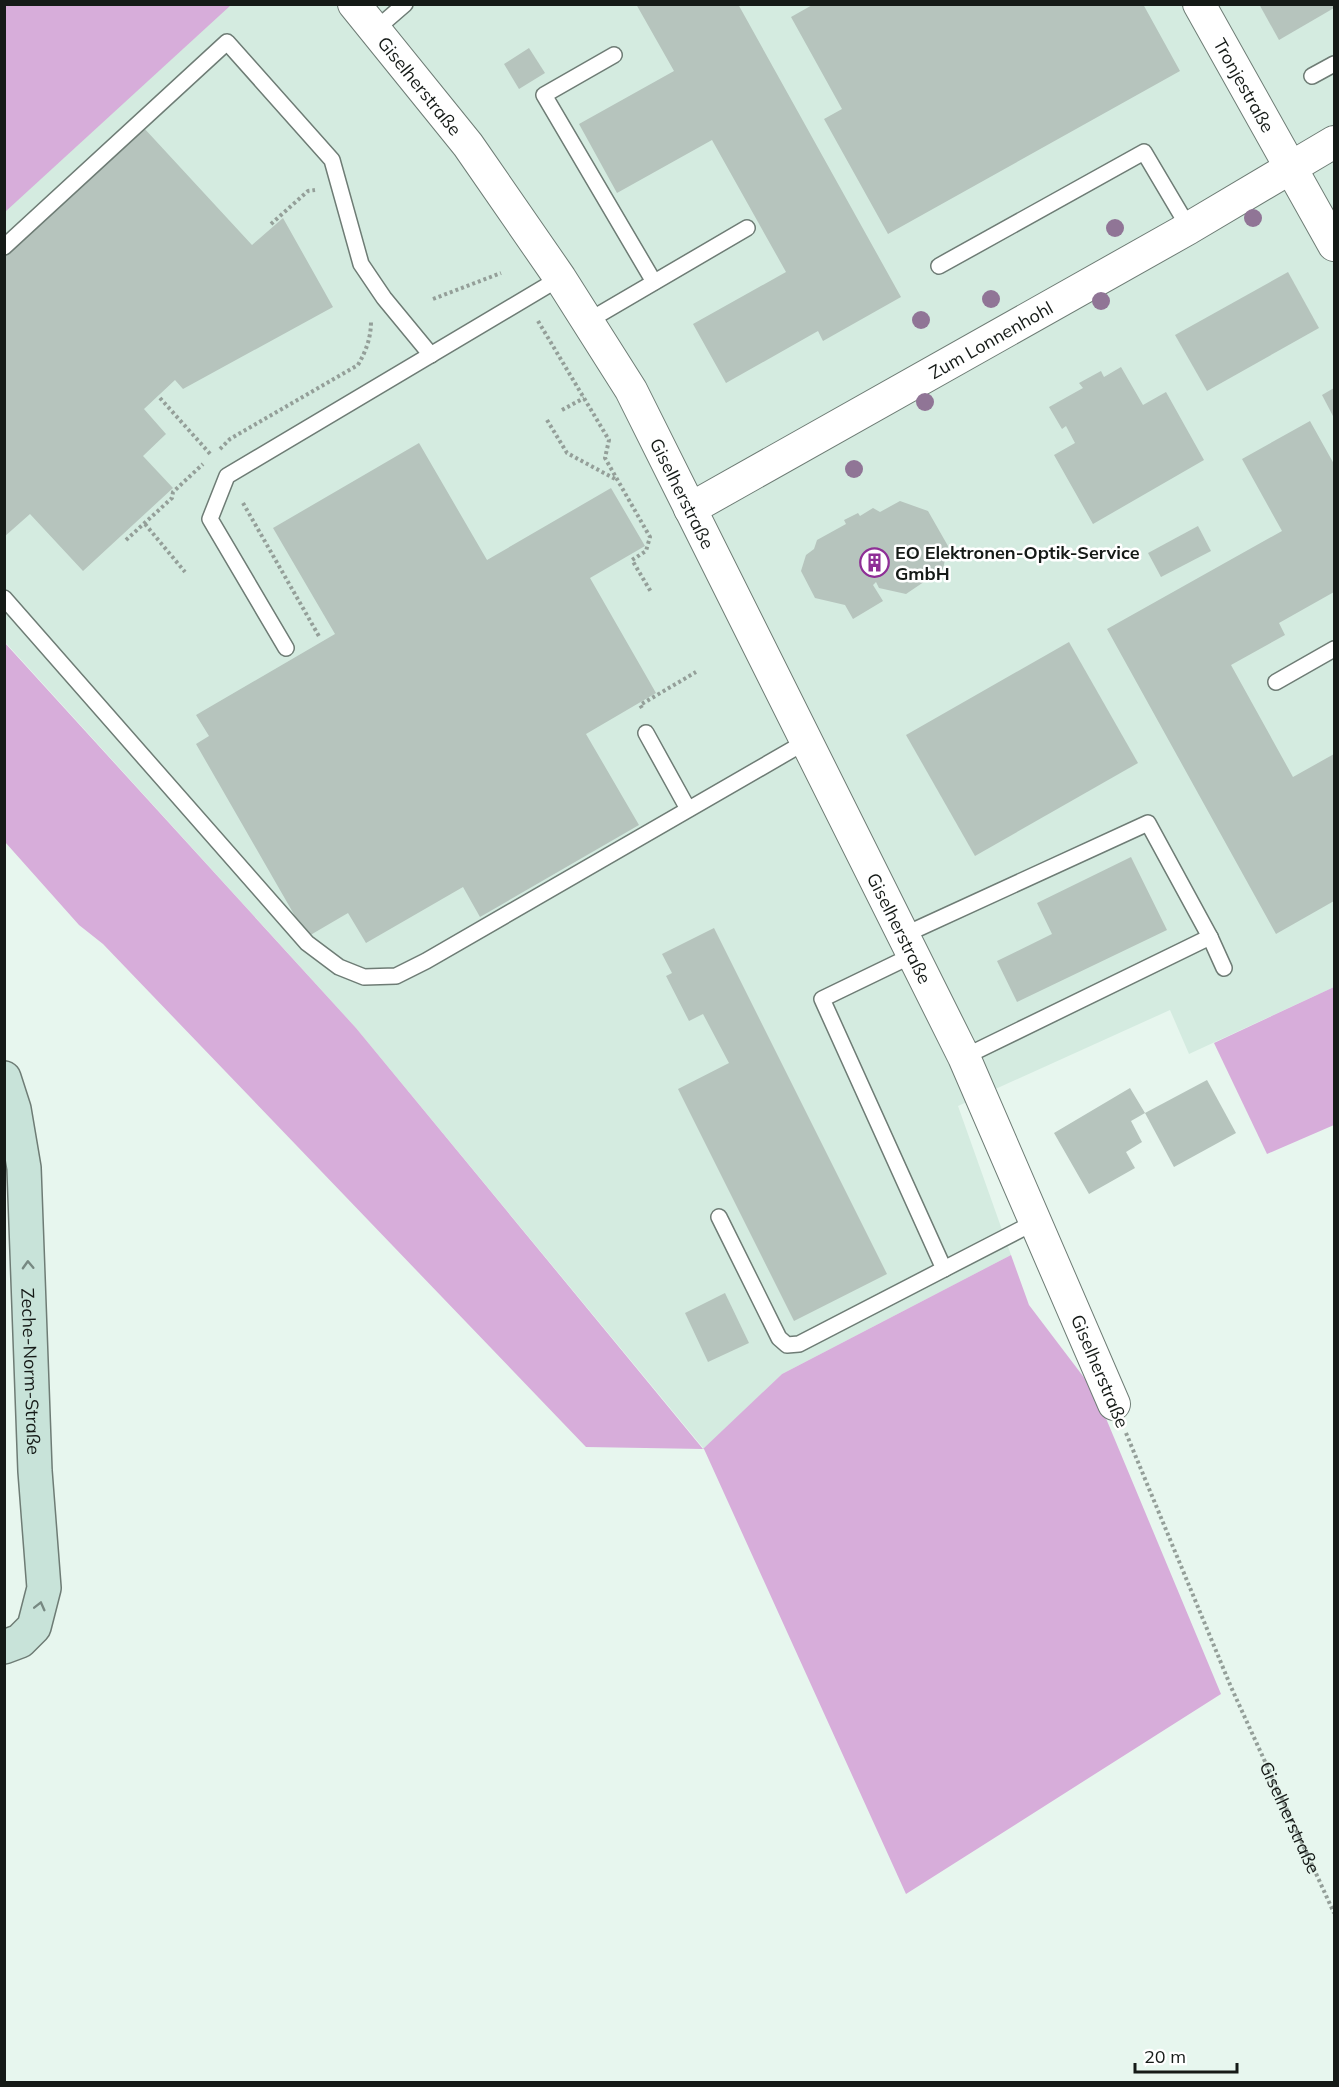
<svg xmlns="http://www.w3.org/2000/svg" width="1339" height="2087" font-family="Mulish,sans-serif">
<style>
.built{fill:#d4ebe0}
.green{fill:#d7adda}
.building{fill:#b6c4bd}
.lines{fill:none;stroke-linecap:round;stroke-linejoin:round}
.lane-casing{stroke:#6e7c75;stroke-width:18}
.street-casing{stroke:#6e7c75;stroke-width:34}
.secondary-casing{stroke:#6e7c75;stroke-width:36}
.path{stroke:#949f99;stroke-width:4;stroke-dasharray:3 3;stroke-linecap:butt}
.lane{stroke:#fff;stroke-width:15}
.street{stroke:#fff;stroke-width:32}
.secondary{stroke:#c8e3d9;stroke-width:33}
.tree{fill:#907596}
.oneway{stroke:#778982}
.labels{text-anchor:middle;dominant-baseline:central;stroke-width:5;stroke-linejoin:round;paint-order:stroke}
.street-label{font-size:18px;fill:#151a17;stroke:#fff}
.poi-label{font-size:18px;font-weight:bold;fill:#151a17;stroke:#fff;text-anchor:start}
</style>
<rect width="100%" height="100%" fill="#e7f6ee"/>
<!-- built -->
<path class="built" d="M5,5H1334V987L1189,1054L1170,1010L958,1106L1011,1255L782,1374L704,1449L356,1028L5,642Z"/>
<!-- green -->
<g class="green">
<path d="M5,4H231V5L5,212Z"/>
<path d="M4,642L356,1028L703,1449L782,1374L1011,1255L1029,1305L1095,1392L1221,1694L906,1894L704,1449L586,1447L103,944L79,925L5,842Z"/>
<path d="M1334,987V1125L1267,1154L1214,1043Z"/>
</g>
<!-- building -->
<g class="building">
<path d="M636,4H738L901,297L823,341L818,331L726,383L693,324L786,272L712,140L617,193L579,124L674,71Z"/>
<path d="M814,4H1143L1180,71L888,234L824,119L842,109L791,17Z"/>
<path d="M1259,4H1334V8L1279,40Z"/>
<path d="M529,48L545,73L519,89L504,64Z"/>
<path d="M143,127L252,245L283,218L333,307L183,389L175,380L144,409L166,434L143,456L173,488L83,571L30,514L4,537V255Z"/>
<path d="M1288,272L1319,328L1207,391L1175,335Z"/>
<path d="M1121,367L1143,405L1166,392L1204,460L1093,524L1054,455L1075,443L1066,426L1062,429L1049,407L1083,388L1079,383L1101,371L1104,377Z"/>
<path d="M1334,388V418L1322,395Z"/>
<path d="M1310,421L1334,464V592L1279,623L1285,635L1231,665L1293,777L1334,754V901L1276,934L1107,629L1282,531L1242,459Z"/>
<path d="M419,443L487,560L611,488L645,546L590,578L656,693L586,734L639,825L480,917L463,887L366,943L348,913L307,937L196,744L209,736L196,715L335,634L273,528Z"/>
<path d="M900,501L928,511L948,546L943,569L906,594L879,588L876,582L873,585L883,601L853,619L845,605L815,598L801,571L806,555L814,549L817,540L846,524L844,520L858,513L860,516L873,508L880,512Z"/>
<path d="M1198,526L1211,551L1161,577L1148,553Z"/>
<path d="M1069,642L1138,763L975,856L906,735Z"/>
<path d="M1131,857L1167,930L1017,1002L997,961L1052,934L1037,903Z"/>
<path d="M714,928L887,1274L794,1321L678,1089L729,1063L703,1014L689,1021L666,976L672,973L662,954Z"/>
<path d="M1207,1080L1236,1133L1174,1167L1145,1113Z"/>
<path d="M1130,1088L1145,1113L1131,1121L1142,1142L1126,1152L1135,1168L1089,1194L1054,1133Z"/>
<path d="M725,1293L749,1343L708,1362L685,1313Z"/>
</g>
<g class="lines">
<defs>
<g id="lane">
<path d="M375,30L405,4"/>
<path d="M614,55L544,95L654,282"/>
<path d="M1312,76L1334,64"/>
<path d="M4,247L227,42L332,160L361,264L384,298L431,355"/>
<path d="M939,266L1144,152L1189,228"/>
<path d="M588,321L747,228"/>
<path d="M4,598L307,943L339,967L364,977L396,976L426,961L807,741"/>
<path d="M286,648L210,519L227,476L560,278"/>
<path d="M1276,682L1334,649"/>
<path d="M646,733L688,809"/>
<path d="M904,935L1148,823L1210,937L1224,968"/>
<path d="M913,955L822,999L944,1269L1035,1222"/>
<path d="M964,1057L1210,937"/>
<path d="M719,1217L779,1338L787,1345L799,1344L944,1269"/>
</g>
<g id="street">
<path id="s2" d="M354,4L468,145L560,278L631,390L964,1057L1114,1404"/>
<path id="s3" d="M1199,4L1334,245"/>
<path id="s4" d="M690,509L1189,228L1334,142"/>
</g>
<g id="secondary">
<path id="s5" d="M4,1078L14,1109L24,1168L35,1471L44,1588L34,1627L20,1641L4,1647"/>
</g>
</defs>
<!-- lane casing -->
<use href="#lane" class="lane-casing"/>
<!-- street casing -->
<use href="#street" class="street-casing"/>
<!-- secondary casing -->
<use href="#secondary" class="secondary-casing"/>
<!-- path -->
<g class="path">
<path d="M271,224L308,191L315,190"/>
<path d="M433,299L501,273"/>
<path d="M538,321L609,440L605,458L650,537L646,551L632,560L651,592"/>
<path d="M160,398L212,456"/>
<path d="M562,410L584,398"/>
<path d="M547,420L567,453L617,480"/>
<path d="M220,449L230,439L358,365C366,351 371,338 371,321"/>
<path d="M243,503L320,638"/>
<path d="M145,524L185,572"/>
<path d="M126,540L172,498L173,492L203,464"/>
<path d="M642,708L640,705L696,672"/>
<path id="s1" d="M1126,1433L1231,1687L1334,1913"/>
</g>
<!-- lane -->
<use href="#lane" class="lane"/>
<!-- street -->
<use href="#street" class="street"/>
<!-- secondary -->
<use href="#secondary" class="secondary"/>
</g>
<!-- trees -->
<g class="tree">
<circle cx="1253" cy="218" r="9"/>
<circle cx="1115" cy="228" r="9"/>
<circle cx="991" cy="299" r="9"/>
<circle cx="1101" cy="301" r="9"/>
<circle cx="921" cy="320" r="9"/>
<circle cx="925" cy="402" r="9"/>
<circle cx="854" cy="469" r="9"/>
</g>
<!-- one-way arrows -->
<defs><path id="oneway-chevron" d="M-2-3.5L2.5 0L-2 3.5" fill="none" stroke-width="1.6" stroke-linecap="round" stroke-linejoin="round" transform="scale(1.5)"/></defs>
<g class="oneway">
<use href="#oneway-chevron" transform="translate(28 1265) rotate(-92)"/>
<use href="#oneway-chevron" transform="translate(40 1606) rotate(-76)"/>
</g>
<!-- icons -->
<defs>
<symbol id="building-ring" viewBox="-11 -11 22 22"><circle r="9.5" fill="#fff" stroke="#8e2e96" stroke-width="1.5"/><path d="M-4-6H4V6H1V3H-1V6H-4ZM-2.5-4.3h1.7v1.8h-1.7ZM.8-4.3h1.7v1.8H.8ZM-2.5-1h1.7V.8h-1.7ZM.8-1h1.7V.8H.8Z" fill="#8e2e96"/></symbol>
</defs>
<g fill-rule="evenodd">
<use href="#building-ring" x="858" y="546" width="33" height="33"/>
</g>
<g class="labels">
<!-- street labels -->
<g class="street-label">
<text stroke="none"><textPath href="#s2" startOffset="105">Giselherstraße</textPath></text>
<text stroke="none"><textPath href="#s3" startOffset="93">Tronjestraße</textPath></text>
<text stroke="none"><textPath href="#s4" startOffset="345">Zum Lonnenhohl</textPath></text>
<text stroke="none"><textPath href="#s2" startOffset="591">Giselherstraße</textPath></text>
<text stroke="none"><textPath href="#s2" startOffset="1077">Giselherstraße</textPath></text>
<text stroke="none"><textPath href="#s5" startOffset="296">Zeche-Norm-Straße</textPath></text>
<text transform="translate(1100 1371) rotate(67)">Giselherstraße</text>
<text stroke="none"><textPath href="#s1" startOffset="418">Giselherstraße</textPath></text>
</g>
<!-- poi labels -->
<g class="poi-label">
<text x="895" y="552">EO Elektronen-Optik-Service<tspan x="895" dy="21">GmbH</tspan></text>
</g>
</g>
<!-- border -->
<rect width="1339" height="2087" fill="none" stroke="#151a17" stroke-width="12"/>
<!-- scale -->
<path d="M1135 2063v9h102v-9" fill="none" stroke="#151a17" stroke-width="3"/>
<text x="1144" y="2063" font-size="18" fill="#151a17" stroke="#ffffff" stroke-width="4.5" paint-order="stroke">20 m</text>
</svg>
